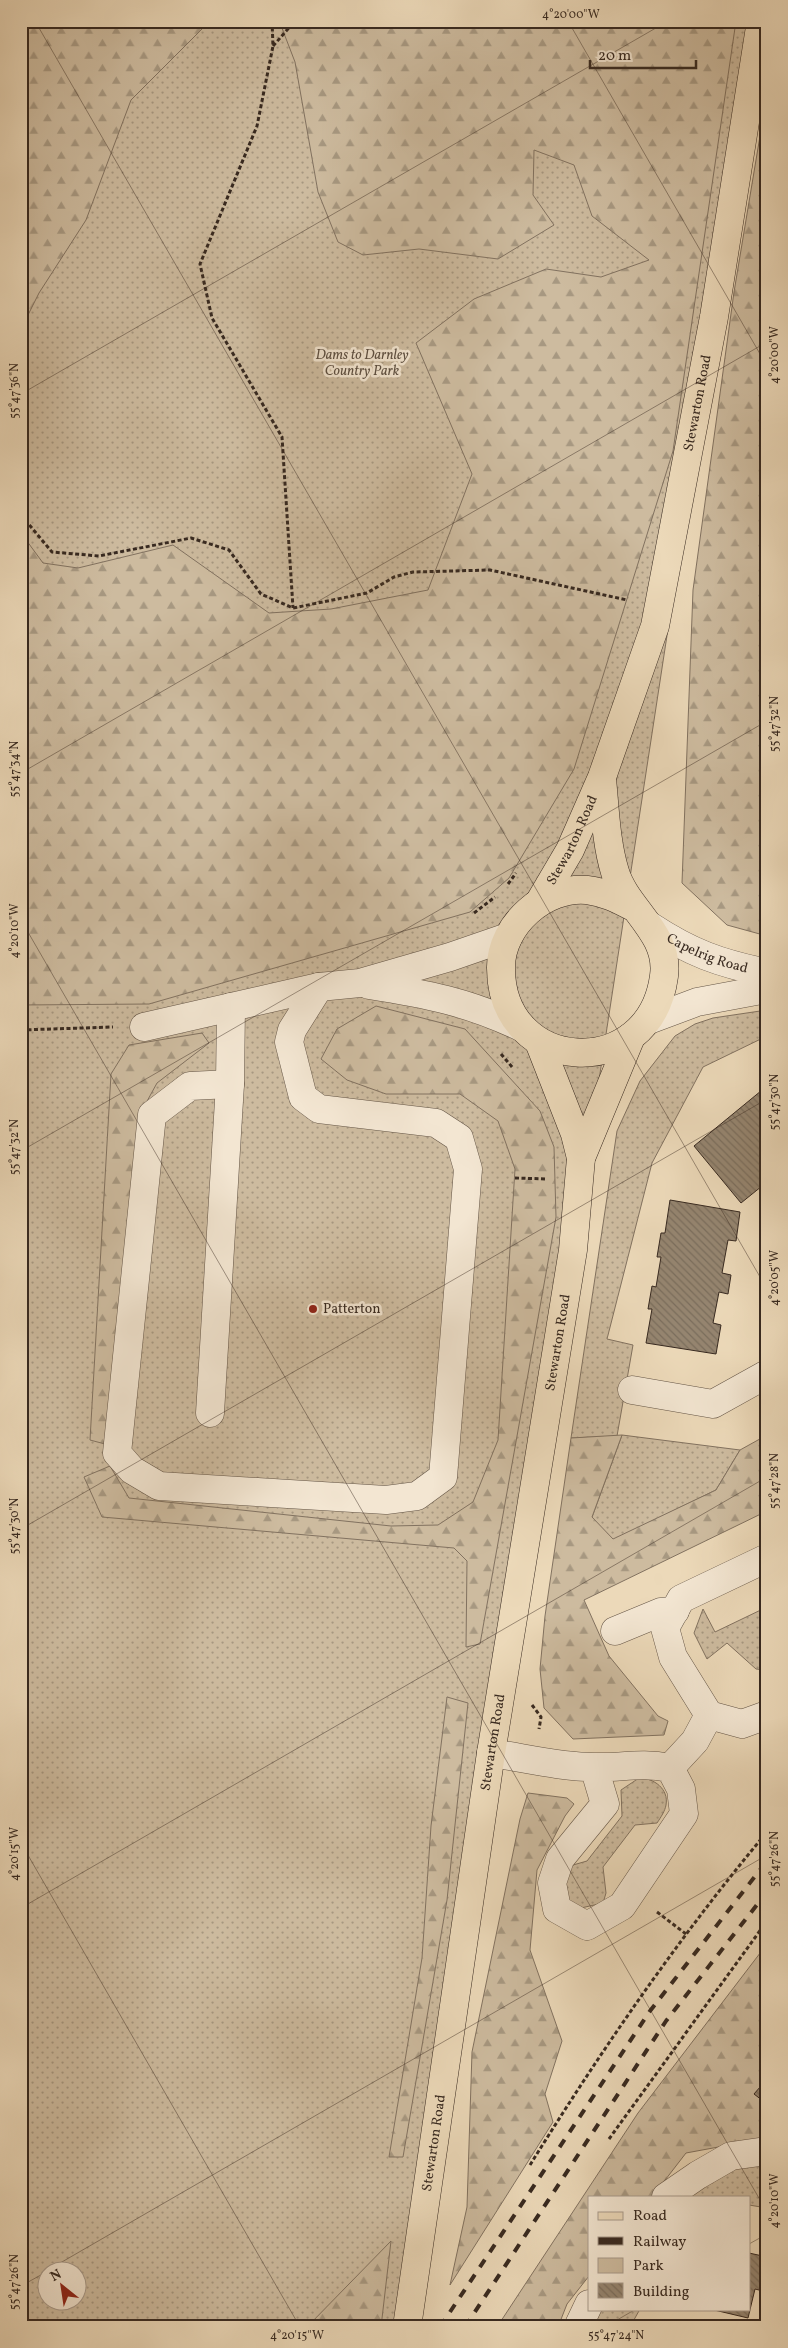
<svg xmlns="http://www.w3.org/2000/svg" width="788" height="2348" font-family="Vollkorn,serif">
<style>
.green{fill:url(#green-dots);stroke:#827260;fill-rule:evenodd}
.forest{fill:url(#forest-firs);stroke:#827260}
.building{fill:url(#building-back-hatch);stroke:#372920}
.lines{fill:none;stroke-linecap:round;stroke-linejoin:round}
.minor-casing{stroke:#645546;stroke-width:29}
.major-casing{stroke:#372920;stroke-width:29}
.path{stroke:#372920;stroke-width:3;stroke-dasharray:4 2.5;stroke-linecap:butt}
.minor{stroke:#f3e6d2;stroke-width:28}
.major{stroke:#ecd9b9;stroke-width:28}
.rail{stroke:#372920;stroke-width:4;stroke-dasharray:9 9;stroke-linecap:butt}
.ticks{fill:none;stroke:#372920;stroke-width:1;stroke-opacity:0.45}
.poi-dot{fill:#8f2418;stroke:#f3e6d2;stroke-width:2}
.labels{text-anchor:middle;dominant-baseline:central;stroke-width:5;stroke-linejoin:round;paint-order:stroke}
.park-label{font-size:14px;font-style:italic;fill:#5c4e40;stroke:#f3e6d2}
.street-label{font-size:14px;fill:#372920;stroke:#f3e6d2}
.poi-label{font-size:14px;fill:#372920;stroke:#f3e6d2;text-anchor:start}
.neatline{fill:none;stroke:#372920;stroke-width:2}
.ticks-label{font-size:12px;text-anchor:middle;fill:#372920}
</style>
<defs>
<pattern id="green-dots" width="8" height="8" patternUnits="userSpaceOnUse" patternTransform="scale(1.25)"><rect width="8" height="8" fill="#cdbb9f"/><path d="M2 2h.1M6 6h.1" fill="none" stroke="#a79881" stroke-width="1.8" stroke-linecap="round"/></pattern>
<pattern id="forest-firs" width="22" height="20" patternUnits="userSpaceOnUse" patternTransform="scale(1.25)"><rect width="22" height="20" fill="#cdbb9f"/><path d="M5 1l3.5 6h-7zM16 11l3.5 6h-7z" fill="#a79881"/></pattern>
<pattern id="building-back-hatch" width="6" height="6" patternUnits="userSpaceOnUse" patternTransform="scale(1.25)"><rect width="6" height="6" fill="#958570"/><path d="M-1 5l2 2M0 0l6 6M5-1l2 2" fill="none" stroke="#7a6d5c"/></pattern>
</defs>
<rect width="100%" height="100%" fill="#ecd9b9"/>
<filter id="stains"><feTurbulence type="fractalNoise" baseFrequency=".004" numOctaves="4"/><feColorMatrix values="0 0 0 0 .2 0 0 0 0 .09 0 0 0 0 .02 0 0 0 .5 -.17"/></filter>
<radialGradient id="worn" r=".72"><stop offset=".6" stop-color="#630" stop-opacity="0"/><stop offset="1" stop-color="#630" stop-opacity=".3"/></radialGradient>
<!-- green -->
<g class="green">
<path d="M21,21H761L573,1250L405,2327H21ZM48,2270H78V2300H48Z"/>
<path d="M767,1010V1036L703,1067L652,1163L607,1339L633,1345L617,1436L571,1438L617,1131L640,1081L675,1036L695,1024L713,1018Z"/>
<path d="M622,1435L740,1450L716,1490L613,1540L591,1520Z"/>
<path d="M767,1607V1668L765,1670L756,1669L727,1643L707,1659L694,1633L703,1609L715,1632Z"/>
<path d="M639,1778C654,1778 669,1789 666,1805C665,1811 661,1817 657,1823L635,1825L603,1867L606,1893L603,1903L581,1908L565,1900L566,1867L587,1861L622,1816L621,1790Z"/>
<path d="M740,2165L767,2166V2208L749,2205V2197H684Z"/>
<path d="M597,2309H640L630,2327H589Z"/>
</g>
<!-- forest -->
<g class="forest">
<path d="M21,21H736L673,451L574,769L509,878L470,912L149,1004L21,1005V533L43,563L78,568L173,545L269,613L331,609L428,590L472,474L416,343L474,299L546,269L601,277L649,260L592,216L574,165L534,150L533,195L554,225L498,259L419,249L363,255L338,242L318,192L295,62L280,23L206,25L131,100L86,220L39,293L21,329Z"/>
<path d="M767,94V936L727,925L682,883L693,590L734,292Z"/>
<path d="M376,1006L465,1029L540,1111L554,1147L556,1217L480,1644L466,1647L467,1561L454,1548L102,1517L84,1477L110,1466L129,1498L391,1526L438,1525L473,1502L498,1440L515,1169L498,1121L460,1094H386L347,1080L321,1059L337,1029Z"/>
<path d="M202,1033L209,1043L157,1083L140,1114L105,1444L90,1440L111,1074L129,1045Z"/>
<path d="M622,1435L592,1517L613,1539L716,1490L740,1450L767,1435V1511L584,1600L609,1656L658,1716L668,1721L664,1735L573,1739L544,1708L540,1669L545,1616L571,1438Z"/>
<path d="M447,1697L468,1703L447,1900L403,2157H389L422,1958L431,1826Z"/>
<path d="M528,1793L567,1798L574,1804L565,1816L537,1870L530,1950L562,2041L545,2094L553,2122L450,2285L467,2207L472,2052L520,1819Z"/>
<path d="M767,1944V2138L686,2153L652,2197H589V2276L567,2304L558,2327H497L638,2113Z"/>
<path d="M391,2241L381,2327H307Z"/>
</g>
<!-- building -->
<g class="building">
<path d="M767,1086V1182L741,1203L694,1146Z"/>
<path d="M670,1200L740,1212L736,1241L728,1240L722,1273L731,1275L728,1294L719,1292L713,1323L721,1325L716,1354L646,1343L652,1309H648L652,1286L656,1287L661,1257H657L661,1233H665Z"/>
<path d="M767,2079V2104L754,2094Z"/>
<path d="M749,2253L767,2257V2292L755,2289L748,2318L710,2309H749Z"/>
<path d="M668,2321L695,2327H666Z"/>
</g>
<g class="lines">
<defs>
<g id="minor">
<path id="s1" d="M650,926C691,953 719,963 767,973"/>
<path d="M369,985C427,994 468,1002 521,1027"/>
<path d="M649,1020L697,1002L767,989"/>
<path d="M144,1027L319,987L360,983L450,957L508,937"/>
<path d="M230,1084L190,1086L152,1115L117,1453L132,1470L159,1486L386,1500L417,1496L443,1477L468,1169L459,1138L436,1123L319,1109L303,1097L289,1042L292,1030L319,987"/>
<path d="M632,1390L713,1404L767,1374"/>
<path d="M210,1413L230,1084L231,1007"/>
<path d="M767,1558L681,1599L665,1628L673,1657L709,1715L742,1724L767,1715"/>
<path d="M615,1631L661,1612L675,1611"/>
<path d="M491,1753C525,1758 560,1767 594,1767C622,1768 640,1762 670,1768L681,1789L684,1814L622,1906L587,1926L557,1909L552,1883L560,1859L605,1804L594,1767"/>
<path d="M670,1768L695,1741L709,1715"/>
<path d="M666,2197L698,2175L731,2156L767,2151"/>
<path d="M578,2327L589,2304"/>
</g>
<g id="major">
<path d="M602,779C605,809 606,843 615,872C626,909 670,933 664,976C650,1084 500,1075 501,967C501,925 545,886 587,890C604,892 618,899 633,907"/>
<path id="s2" d="M540,901L570,850L602,777L655,626L714,317L761,21"/>
<path d="M539,1042L575,1134L581,1158"/>
<path id="s3" d="M407,2327L491,1753L573,1250L581,1158L631,1037"/>
</g>
</defs>
<!-- minor casing -->
<use href="#minor" class="minor-casing"/>
<!-- major casing -->
<use href="#major" class="major-casing"/>
<!-- path -->
<g class="path">
<path d="M272,21L273,46L257,126L200,264L212,318L282,437L293,608"/>
<path d="M273,46L295,21"/>
<path d="M21,515L52,552L99,556L191,538L229,550L261,594L293,608L367,593L394,577L413,572L490,570L627,600"/>
<path d="M508,884L516,873"/>
<path d="M474,913L495,897"/>
<path d="M21,1030L113,1027"/>
<path d="M501,1054L513,1068"/>
<path d="M515,1178L547,1179"/>
<path d="M532,1705L541,1717L539,1729"/>
<path d="M767,1819L762,1825L767,1828"/>
<path d="M657,1912L686,1934"/>
<path d="M609,2139L767,1921"/>
<path d="M530,2165C602,2049 679,1937 767,1832"/>
</g>
<!-- minor -->
<use href="#minor" class="minor"/>
<!-- major -->
<use href="#major" class="major"/>
<!-- rail -->
<g class="rail">
<path d="M440,2327L650,2011L767,1861"/>
<path d="M465,2327L666,2021L767,1892"/>
</g>
</g>
<!-- ticks -->
<path class="ticks" d="M35,21L767,1289M568,21L767,366M21,394L668,21M21,773L767,342M21,920L767,2212M21,1151L767,721M21,1529L767,1099M21,1843L300,2327M21,1908L767,1477M749,2244L767,2234M48,2270L767,1855M21,2286L48,2271M605,2327L636,2309"/>
<!-- markers -->
<circle class="poi-dot" cx="313" cy="1309" r="5"/>
<g class="labels">
<!-- park labels -->
<g class="park-label">
<text x="362" y="355">Dams to Darnley<tspan x="362" dy="16">Country Park</tspan></text>
</g>
<!-- street labels -->
<g class="street-label">
<text stroke="none"><textPath href="#s2" startOffset="526">Stewarton Road</textPath></text>
<text stroke="none"><textPath href="#s2" startOffset="69">Stewarton Road</textPath></text>
<text stroke="none"><textPath href="#s1" startOffset="64">Capelrig Road</textPath></text>
<text stroke="none"><textPath href="#s3" startOffset="996">Stewarton Road</textPath></text>
<text stroke="none"><textPath href="#s3" startOffset="591">Stewarton Road</textPath></text>
<text stroke="none"><textPath href="#s3" startOffset="186">Stewarton Road</textPath></text>
</g>
<!-- poi labels -->
<g class="poi-label">
<text x="323" y="1309">Patterton</text>
</g>
</g>
<!-- margin -->
<rect width="788" height="2348" fill="none" stroke="#ecd9b9" stroke-width="55"/>
<!-- legend -->
<rect x="588" y="2196" width="162" height="115" fill="#f3e6d2" stroke="#a89a8b"/>
<rect x="598" y="2212" width="25" height="8" fill="#ecd9b9" stroke="#a89a8b"/>
<text x="633" y="2220" font-size="15" fill="#372920">Road</text>
<rect x="598" y="2237" width="25" height="8" fill="#372920" stroke="#a89a8b"/>
<text x="633" y="2246" font-size="15" fill="#372920">Railway</text>
<rect x="598" y="2258" width="25" height="15" fill="#cdbb9f" stroke="#a89a8b"/>
<text x="633" y="2270" font-size="15" fill="#372920">Park</text>
<rect x="598" y="2283" width="25" height="15" fill="url(#building-back-hatch)" stroke="#a89a8b"/>
<text x="633" y="2296" font-size="15" fill="#372920">Building</text>
<!-- north arrow -->
<g transform="translate(62 2286) rotate(330)"><circle r="24" fill="#f3e6d2" stroke="#a89a8b"/>
<path d="M0-4L9 19L0 12L-9 19Z" fill="#8f2418"/>
<text y="-8" font-size="14" font-weight="bold" text-anchor="middle" fill="#372920">N</text>
</g>
<!-- scale -->
<path d="M590 60v8h106v-8" fill="none" stroke="#372920" stroke-width="2.5"/>
<text x="598" y="60" font-size="15" fill="#372920" stroke="#f3e6d2" stroke-width="4" paint-order="stroke">20 m</text>
<rect x="28" y="28" width="732" height="2292" class="neatline"/>
<g class="ticks-label">
<text x="571" y="18">4°20'00"W</text>
<text transform="translate(774 355) rotate(-90)" y="4">4°20'00"W</text>
<text transform="translate(14 391) rotate(-90)" y="4">55°47'36"N</text>
<text transform="translate(774 724) rotate(-90)" y="4">55°47'32"N</text>
<text transform="translate(14 769) rotate(-90)" y="4">55°47'34"N</text>
<text transform="translate(14 931) rotate(-90)" y="4">4°20'10"W</text>
<text transform="translate(774 1102) rotate(-90)" y="4">55°47'30"N</text>
<text transform="translate(14 1147) rotate(-90)" y="4">55°47'32"N</text>
<text transform="translate(774 1278) rotate(-90)" y="4">4°20'05"W</text>
<text transform="translate(774 1481) rotate(-90)" y="4">55°47'28"N</text>
<text transform="translate(14 1526) rotate(-90)" y="4">55°47'30"N</text>
<text transform="translate(14 1854) rotate(-90)" y="4">4°20'15"W</text>
<text transform="translate(774 1859) rotate(-90)" y="4">55°47'26"N</text>
<text transform="translate(774 2201) rotate(-90)" y="4">4°20'10"W</text>
<text transform="translate(14 2282) rotate(-90)" y="4">55°47'26"N</text>
<text x="297" y="2339">4°20'15"W</text>
<text x="616" y="2339">55°47'24"N</text>
</g>
<rect width="100%" height="100%" filter="url(#stains)"/>
<rect width="100%" height="100%" fill="url(#worn)"/>
</svg>
